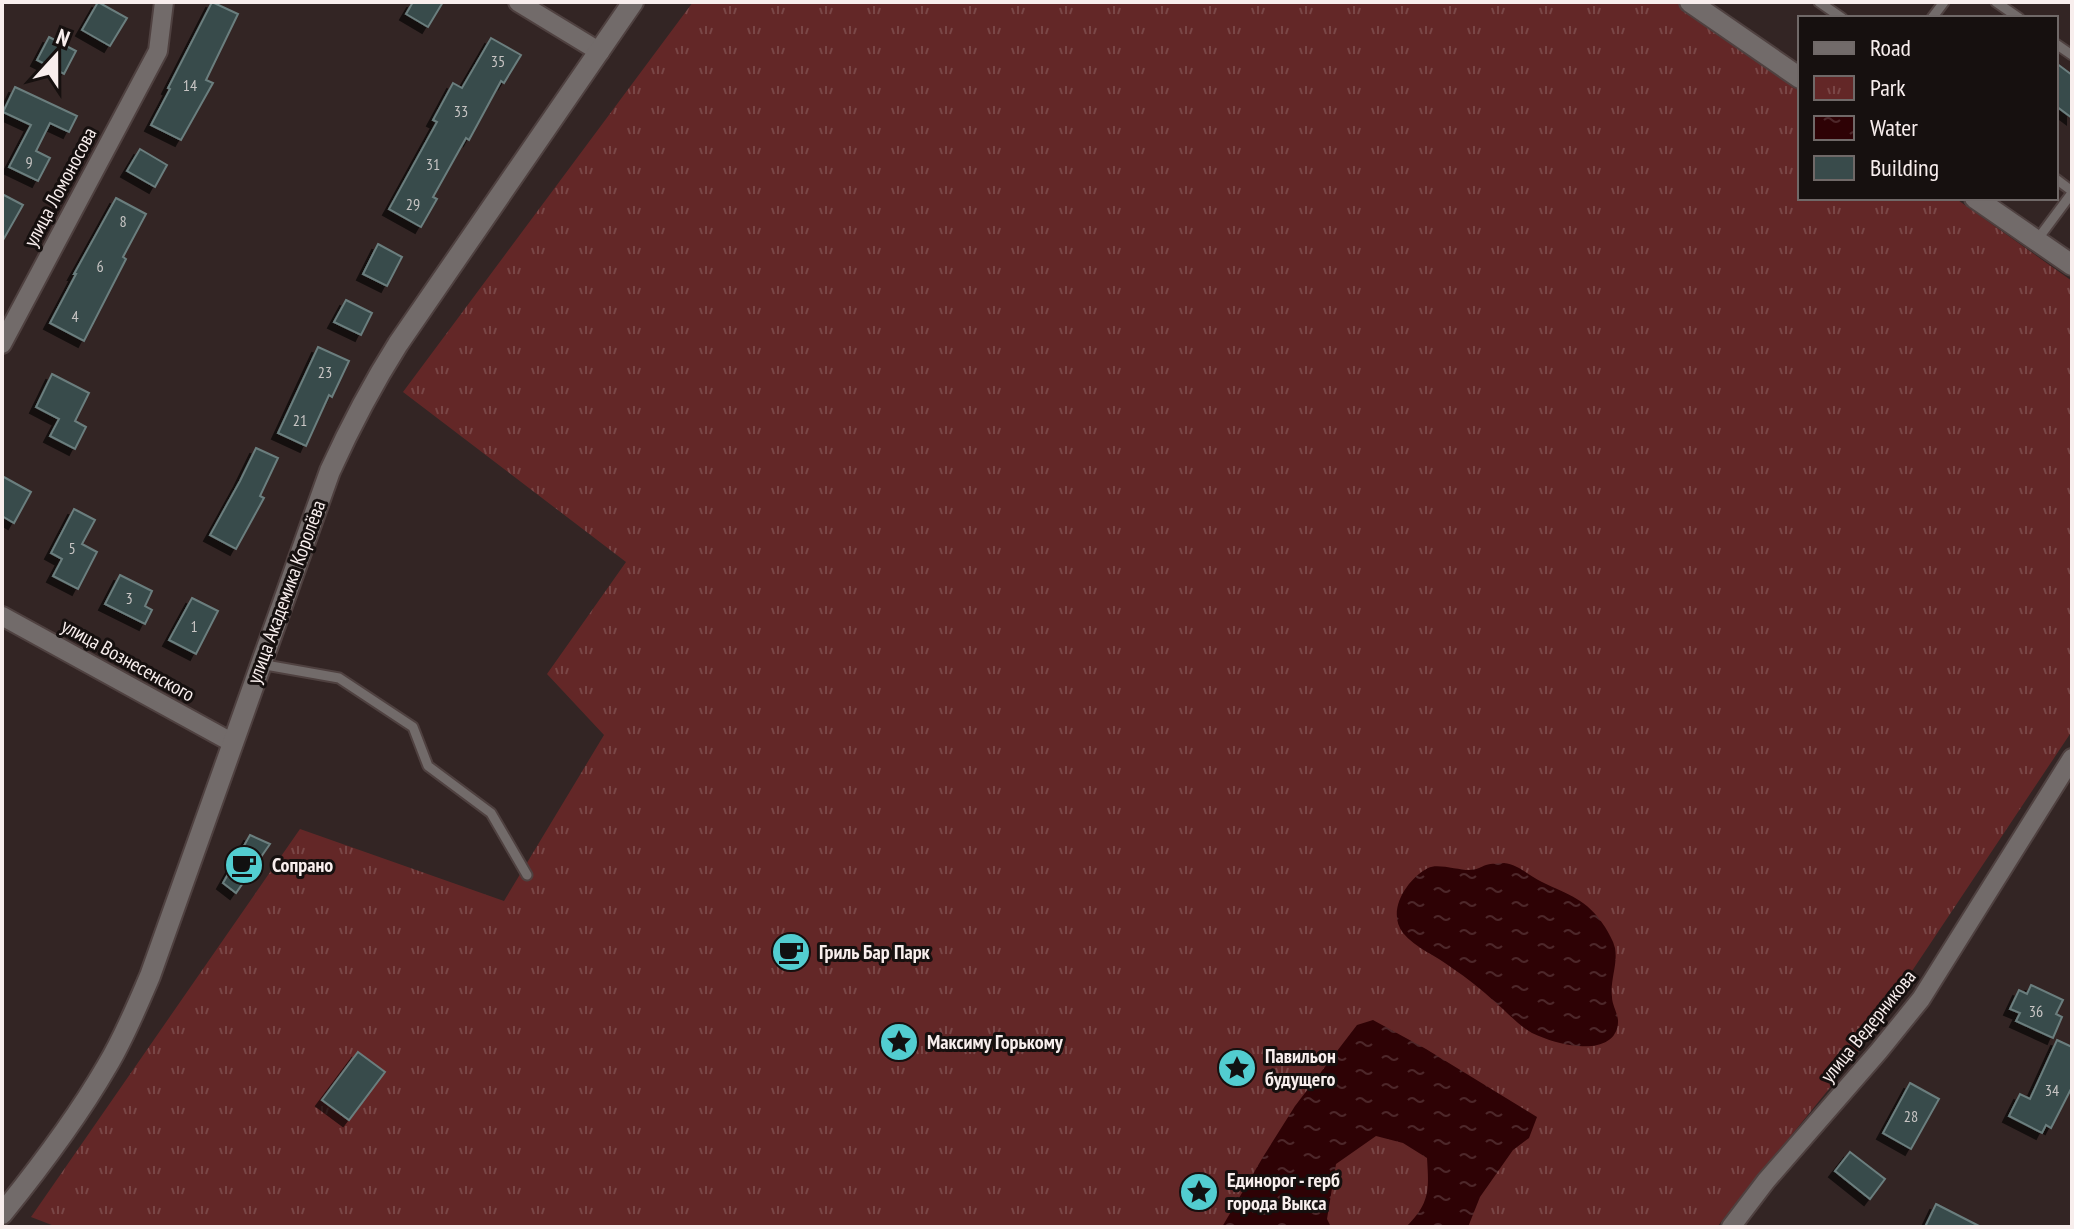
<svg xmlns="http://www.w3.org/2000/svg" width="2074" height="1229" font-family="'PT Sans Narrow',sans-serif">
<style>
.park{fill:url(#park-tufts)}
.water{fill:url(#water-ripples)}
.building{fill:#394b4b;stroke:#6b7e7e;stroke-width:2;filter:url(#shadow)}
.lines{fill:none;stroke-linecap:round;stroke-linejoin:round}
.service-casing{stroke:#4f4140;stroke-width:13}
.minor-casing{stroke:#4f4140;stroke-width:22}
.tertiary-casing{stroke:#4f4140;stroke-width:24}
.service{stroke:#726b6a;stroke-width:9}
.minor{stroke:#726b6a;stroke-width:18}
.tertiary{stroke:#726b6a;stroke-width:20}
.labels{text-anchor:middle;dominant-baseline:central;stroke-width:6;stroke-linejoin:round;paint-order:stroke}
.number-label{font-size:16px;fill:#c8c5c4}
.street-label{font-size:20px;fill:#f8eeed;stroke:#16100f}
.poi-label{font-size:20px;font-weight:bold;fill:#f8eeed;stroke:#16100f;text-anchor:start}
</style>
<defs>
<pattern id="park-tufts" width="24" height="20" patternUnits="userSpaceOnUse" patternTransform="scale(2)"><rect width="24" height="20" fill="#632727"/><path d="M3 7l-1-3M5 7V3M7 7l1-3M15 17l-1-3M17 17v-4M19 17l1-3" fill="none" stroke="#7a4747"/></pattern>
<pattern id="water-ripples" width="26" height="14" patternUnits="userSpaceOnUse" patternTransform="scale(2)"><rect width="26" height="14" fill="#2e0205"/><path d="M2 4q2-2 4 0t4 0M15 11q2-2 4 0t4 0" fill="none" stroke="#4d272a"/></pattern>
<filter id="shadow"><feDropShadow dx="-6" dy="6" stdDeviation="0" flood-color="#0009"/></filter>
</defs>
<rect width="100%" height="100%" fill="#332524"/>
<!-- park -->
<path class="park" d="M693,2H1681L1800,87V198H1955L2072,281V731L1854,1058L1717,1227H57L31,1217L300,829L504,901L604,735L547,674L626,562L403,392Z"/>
<!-- water -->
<g class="water">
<path d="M1504,863C1520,865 1529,876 1542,882C1570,896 1586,898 1605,927C1609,934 1613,940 1615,948C1618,964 1610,980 1612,997C1612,1004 1617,1012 1618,1020C1619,1042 1597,1048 1579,1046C1563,1045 1547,1040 1532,1033C1519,1026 1507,1012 1495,1002C1482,990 1467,978 1452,968C1437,956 1415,948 1403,933C1386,911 1407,879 1428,868C1437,863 1458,870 1469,870C1477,870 1480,867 1486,865C1491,863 1499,864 1504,863Z"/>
<path d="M1373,1020L1426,1049L1537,1117L1529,1138L1513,1150L1480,1197L1468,1227H1406C1430,1203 1429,1190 1427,1158L1403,1143L1376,1136L1336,1164L1327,1219L1331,1227H1222L1263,1157L1295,1106L1357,1025Z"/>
</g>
<!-- building -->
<g class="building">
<path d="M98,2L127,18L110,46L82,30Z"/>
<path d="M212,2L238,14L206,80L213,83L181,140L151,125L170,89L168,88Z"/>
<path d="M413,2H443L428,27L406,14Z"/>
<path d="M49,37L76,51L64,74L37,60Z"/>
<path d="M491,38L521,55L504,83L501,81L469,140L466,138L433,197L437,199L421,227L389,209L437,122L433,120L453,83L462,88Z"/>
<path d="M2056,63L2072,75V118L2056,106Z"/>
<path d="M15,87L77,116L69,132L50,123L36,151L50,158L38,181L9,167L31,125L3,112Z"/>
<path d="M140,149L167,165L155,187L127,171Z"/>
<path d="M2,194L23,205L2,242Z"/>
<path d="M116,198L146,214L123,257L126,259L84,341L50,323L76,274H74Z"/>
<path d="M378,244L402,257L387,286L363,274Z"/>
<path d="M346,300L372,313L361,335L334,322Z"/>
<path d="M318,347L349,361L332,397L329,395L306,446L278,433Z"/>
<path d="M52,374L89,393L75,421L86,427L75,449L50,436L59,419L36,407Z"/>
<path d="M256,448L278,458L260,496L264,498L236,549L210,535L240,481Z"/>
<path d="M2,476L31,492L14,523L2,516Z"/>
<path d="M74,509L95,520L82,544L97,552L78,589L53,576L62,559L51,553Z"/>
<path d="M120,575L152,591L145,606L152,610L145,624L105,604Z"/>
<path d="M192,598L218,611L196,654L169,640Z"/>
<path d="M250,835L270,844L236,893L223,883Z"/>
<path d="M2031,985L2063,1000L2056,1014L2062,1017L2053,1038L2016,1021L2020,1013L2010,1009L2019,990L2027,994Z"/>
<path d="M2057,1040L2072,1047V1087L2051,1128L2046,1125L2042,1133L2009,1116L2020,1094L2030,1099Z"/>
<path d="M358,1052L385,1072L349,1120L322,1100Z"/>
<path d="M1910,1083L1939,1099L1911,1149L1883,1133Z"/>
<path d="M1850,1152L1885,1179L1870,1199L1835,1171Z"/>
<path d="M1936,1204L1981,1227H1925Z"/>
</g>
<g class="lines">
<defs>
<g id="service">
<path d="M1819,2L1842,18"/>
<path d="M1996,2L2019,18"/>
<path d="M1932,18L1944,2"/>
<path d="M2056,44L2072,55"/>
<path d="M2056,179L2072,191"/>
<path d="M2037,240L2072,193"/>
<path d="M260,664L339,678L413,727L428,766L491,813L527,875"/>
</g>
<g id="minor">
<path d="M518,2L600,52"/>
<path d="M2,344L158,51L164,2"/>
<path d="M2,616L233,743"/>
<path d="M1731,1227L1766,1181L1879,1051L1921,999L2072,758"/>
</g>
<g id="tertiary">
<path d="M1690,2L1800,78"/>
<path d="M1975,198L2072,265"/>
<path d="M2,1214C40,1167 77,1118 107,1066C124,1038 137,1006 150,976L330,471C350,427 372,385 398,344L633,2"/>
</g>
</defs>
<!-- service casing -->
<use href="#service" class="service-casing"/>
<!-- minor casing -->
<use href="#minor" class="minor-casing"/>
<!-- tertiary casing -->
<use href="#tertiary" class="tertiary-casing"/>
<!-- service -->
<use href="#service" class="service"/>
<!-- minor -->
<use href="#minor" class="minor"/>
<!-- tertiary -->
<use href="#tertiary" class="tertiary"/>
</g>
<!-- icons -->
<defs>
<symbol id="cafe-disc" viewBox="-11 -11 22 22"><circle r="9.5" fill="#52cdd0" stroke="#16100f"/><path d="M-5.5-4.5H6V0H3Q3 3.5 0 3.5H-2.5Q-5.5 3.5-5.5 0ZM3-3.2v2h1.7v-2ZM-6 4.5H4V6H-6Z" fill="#111"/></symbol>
<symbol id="sight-disc" viewBox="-11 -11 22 22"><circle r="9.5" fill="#52cdd0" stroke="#16100f"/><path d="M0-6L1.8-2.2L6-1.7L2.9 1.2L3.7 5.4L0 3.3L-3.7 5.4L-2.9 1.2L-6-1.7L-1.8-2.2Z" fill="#111"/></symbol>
</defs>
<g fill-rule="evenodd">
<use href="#cafe-disc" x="222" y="843" width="44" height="44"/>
<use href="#cafe-disc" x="769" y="930" width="44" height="44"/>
<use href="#sight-disc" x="877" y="1020" width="44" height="44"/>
<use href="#sight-disc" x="1215" y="1046" width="44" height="44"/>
<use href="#sight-disc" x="1177" y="1170" width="44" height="44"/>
</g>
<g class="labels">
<!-- number labels -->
<g class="number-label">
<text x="498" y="61">35</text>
<text x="190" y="85">14</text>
<text x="461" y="111">33</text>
<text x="29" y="162">9</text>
<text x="433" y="164">31</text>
<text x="413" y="204">29</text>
<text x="123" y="221">8</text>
<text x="100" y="266">6</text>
<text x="75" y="316">4</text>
<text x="325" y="372">23</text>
<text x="300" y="420">21</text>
<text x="72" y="548">5</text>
<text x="129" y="598">3</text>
<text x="194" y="626">1</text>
<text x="2036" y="1011">36</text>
<text x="2052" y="1090">34</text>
<text x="1911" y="1116">28</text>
</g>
<!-- street labels -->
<g class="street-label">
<text transform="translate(60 187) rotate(-62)">улица Ломоносова</text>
<text transform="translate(286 592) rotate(-70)">улица Академика Королёва</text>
<text transform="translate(128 660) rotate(29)">улица Вознесенского</text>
<text transform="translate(1868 1026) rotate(-51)">улица Ведерникова</text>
</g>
<!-- poi labels -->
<g class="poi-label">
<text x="272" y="865">Сопрано</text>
<text x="819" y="952">Гриль Бар Парк</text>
<text x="927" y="1042">Максиму Горькому</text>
<text x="1265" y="1056">Павильон<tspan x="1265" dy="23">будущего</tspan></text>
<text x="1227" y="1180">Единорог - герб<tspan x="1227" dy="23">города Выкса</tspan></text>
</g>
</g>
<!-- border -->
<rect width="2074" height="1229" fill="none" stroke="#f8eeed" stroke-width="8"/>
<!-- legend -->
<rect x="1798" y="16" width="260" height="184" fill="#16100f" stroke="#706968" stroke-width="2"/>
<rect x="1814" y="42" width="40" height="12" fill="#726b6a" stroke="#706968" stroke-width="2"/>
<text x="1870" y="56" font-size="24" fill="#f8eeed">Road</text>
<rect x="1814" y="76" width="40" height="24" fill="url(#park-tufts)" stroke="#706968" stroke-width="2"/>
<text x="1870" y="96" font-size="24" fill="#f8eeed">Park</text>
<rect x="1814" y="116" width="40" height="24" fill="url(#water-ripples)" stroke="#706968" stroke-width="2"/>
<text x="1870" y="136" font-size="24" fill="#f8eeed">Water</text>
<rect x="1814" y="156" width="40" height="24" fill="#394b4b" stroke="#706968" stroke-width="2"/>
<text x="1870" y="176" font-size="24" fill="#f8eeed">Building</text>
<!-- north arrow -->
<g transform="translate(56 56) rotate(21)" stroke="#16100f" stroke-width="6" paint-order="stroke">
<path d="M0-6L14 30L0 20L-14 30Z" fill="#f8eeed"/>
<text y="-12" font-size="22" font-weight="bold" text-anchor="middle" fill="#f8eeed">N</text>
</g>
</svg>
